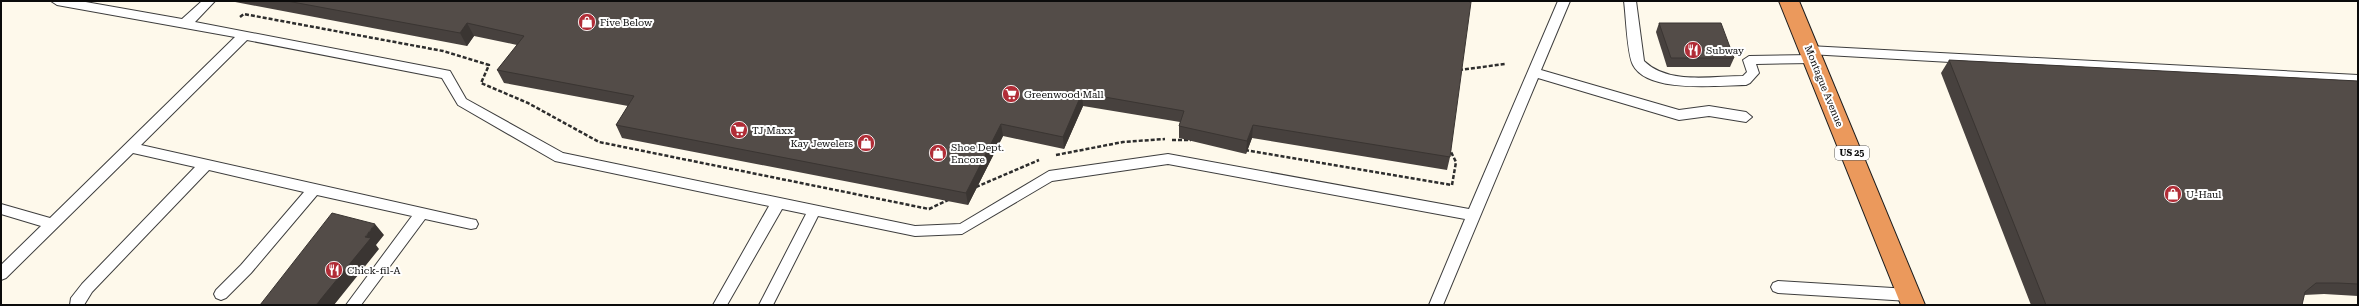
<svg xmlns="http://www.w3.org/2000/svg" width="2359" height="306" font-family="'Roboto Serif',serif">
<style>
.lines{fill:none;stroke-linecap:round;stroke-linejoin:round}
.lane-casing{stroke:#3e3e3e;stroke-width:2}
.highway-casing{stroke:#1c1c1c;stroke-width:2}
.path{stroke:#2d2d2d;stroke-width:2.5;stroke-dasharray:4 2;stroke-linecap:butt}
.lane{fill:#fff;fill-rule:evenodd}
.highway{fill:#eb995c;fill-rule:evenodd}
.wall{fill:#47413e}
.shaded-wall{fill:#3a3532}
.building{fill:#534c48;stroke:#3a3532}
.labels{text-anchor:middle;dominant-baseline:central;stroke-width:4;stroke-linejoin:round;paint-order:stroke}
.shield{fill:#fff;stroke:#545454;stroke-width:1}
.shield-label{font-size:9px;font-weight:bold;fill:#0b0b0b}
.poi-label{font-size:10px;fill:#0b0b0b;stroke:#fff;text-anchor:start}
.street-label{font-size:10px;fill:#0b0b0b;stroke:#fff}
</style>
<rect width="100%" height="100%" fill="#fef9eb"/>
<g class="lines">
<defs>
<g id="lane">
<path d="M51,1H80L182,19L202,1H215L195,22L450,71L466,99L563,153L915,226L960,224L1049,171L1168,154L1469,209L1558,1H1570L1541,70L1679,110L1709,106L1746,112L1752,117L1746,122L1709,116L1679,120L1538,78L1443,305H1429L1465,219L1168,164L1052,181L962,234L915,236L818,216L773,305H759L806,214L782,209L727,305H713L769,206L555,161L458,105L442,78L247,40L141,145L471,219L476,220L478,224L476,228L471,229L425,219L361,305H346L412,216L317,195L251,273L226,298L221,300L216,298L214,294L216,290L241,265L304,192L209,170L92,292L84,305H70L71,298L82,284L195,167L133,153L6,278L1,280V265L41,226L1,214V204L50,218L235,37L57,5Z"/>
<path d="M1624,1H1636L1644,61C1669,85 1711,76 1743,76L1747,72L1743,60L1749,56L1813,55L1819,59L1813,63L1756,64L1759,73L1750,83L1746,85C1719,85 1648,94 1633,65C1627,54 1626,15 1624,1Z"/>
<path d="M1809,46L2358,75V85L1809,54L1803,50Z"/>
<path d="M1778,281L1909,289L1914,291L1916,295L1914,299L1909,301L1778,293L1773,291L1771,287L1773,283Z"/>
</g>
<path id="highway" d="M1779,1H1799L1925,305H1901Z"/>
</defs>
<!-- lane casing -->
<use href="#lane" class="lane-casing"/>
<!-- highway casing -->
<use href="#highway" class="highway-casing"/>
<!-- path -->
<g class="path">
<path d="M240,17L244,14L443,51L489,65L481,83L528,103L599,142L929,209L948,200"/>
<path d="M1459,70L1505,64"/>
<path d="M1172,140H1191"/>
<path d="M1245,150L1452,185L1456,162L1450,150"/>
<path d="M1056,155L1123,142L1165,139"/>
<path d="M976,187L1039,160"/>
</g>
<!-- lane -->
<use href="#lane" class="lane"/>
<!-- highway -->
<use href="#highway" class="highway"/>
</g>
<!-- wall -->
<g class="wall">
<path d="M230,1H1466L1450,157L1447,170L1252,138L1246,154L1179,138V126L1180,122L1083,106L1064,149L1003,136L968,205L622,138L616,125L628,106L504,83L497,70L517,45L474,36L467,46Z"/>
<path d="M1659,23L1734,58L1730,67H1667L1656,32Z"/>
<path d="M1949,60L2358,81V296L2324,294L2304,295L2302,305H2031L1941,73Z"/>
</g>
<!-- shaded-wall -->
<g class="shaded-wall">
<path d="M467,23L474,36L467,46L460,33Z"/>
<path d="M1082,93L1083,106L1064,149L1063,137Z"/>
<path d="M1001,124L1003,136L968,205L966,193Z"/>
<path d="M1253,125L1252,138L1246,154L1247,141Z"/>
<path d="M375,224L384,235L376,245L379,249L334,305H316L365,237Z"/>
</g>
<!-- building -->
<g class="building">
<path d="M287,1H1466L1471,2L1450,157L1253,125L1247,141L1179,126L1184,111L1082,93L1063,137L1001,124L966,193L616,125L634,96L497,70L524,36L467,23L460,33Z"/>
<path d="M1659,23H1721L1734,58H1671Z"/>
<path d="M1949,60L2358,81V284L2338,283H2316L2305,292L2302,305H2046Z"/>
<path d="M332,213L375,224L365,237L371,238L316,305H260Z"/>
</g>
<!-- icons -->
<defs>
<symbol id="shop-disc" viewBox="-11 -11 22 22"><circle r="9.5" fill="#b12d37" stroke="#fff"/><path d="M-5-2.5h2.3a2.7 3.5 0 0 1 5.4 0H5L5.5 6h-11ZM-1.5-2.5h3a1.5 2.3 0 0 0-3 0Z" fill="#fff"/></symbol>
<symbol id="restaurant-disc" viewBox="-11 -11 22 22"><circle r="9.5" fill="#b12d37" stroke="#fff"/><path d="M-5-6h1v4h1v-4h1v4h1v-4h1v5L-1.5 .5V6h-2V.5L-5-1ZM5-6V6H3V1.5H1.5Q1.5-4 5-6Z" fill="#fff"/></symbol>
<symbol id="supermarket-disc" viewBox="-11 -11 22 22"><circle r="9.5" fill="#b12d37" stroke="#fff"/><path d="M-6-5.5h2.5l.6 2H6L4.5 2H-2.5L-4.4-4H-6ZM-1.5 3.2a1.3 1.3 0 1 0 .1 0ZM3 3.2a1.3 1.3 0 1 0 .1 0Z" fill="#fff"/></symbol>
</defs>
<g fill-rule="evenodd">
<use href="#shop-disc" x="577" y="12" width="20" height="20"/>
<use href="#restaurant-disc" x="1683" y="40" width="20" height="20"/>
<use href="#supermarket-disc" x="1001" y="84" width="20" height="20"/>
<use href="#supermarket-disc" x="729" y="120" width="20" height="20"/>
<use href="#shop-disc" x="856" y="133" width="20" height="20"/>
<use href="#shop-disc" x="928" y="143" width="20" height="20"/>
<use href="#shop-disc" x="2163" y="184" width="20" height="20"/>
<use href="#restaurant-disc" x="324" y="260" width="20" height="20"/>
</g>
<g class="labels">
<!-- shield labels -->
<rect class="shield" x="1835" y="146" width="34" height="14" rx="3"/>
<g class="shield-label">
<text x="1852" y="153">US 25</text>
</g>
<!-- poi labels -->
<g class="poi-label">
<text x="600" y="22">Five Below</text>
<text x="1706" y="50">Subway</text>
<text x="1024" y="94">Greenwood Mall</text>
<text x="752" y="130">TJ Maxx</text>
<text x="853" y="143" text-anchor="end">Kay Jewelers</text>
<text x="951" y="147">Shoe Dept.<tspan x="951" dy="12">Encore</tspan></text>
<text x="2186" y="194">U-Haul</text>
<text x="347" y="270">Chick-fil-A</text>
</g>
<!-- street labels -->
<g class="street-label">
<text transform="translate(1824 86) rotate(68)">Montague Avenue</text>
</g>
</g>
<!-- border -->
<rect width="2359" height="306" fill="none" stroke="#0b0b0b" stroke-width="4"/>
</svg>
